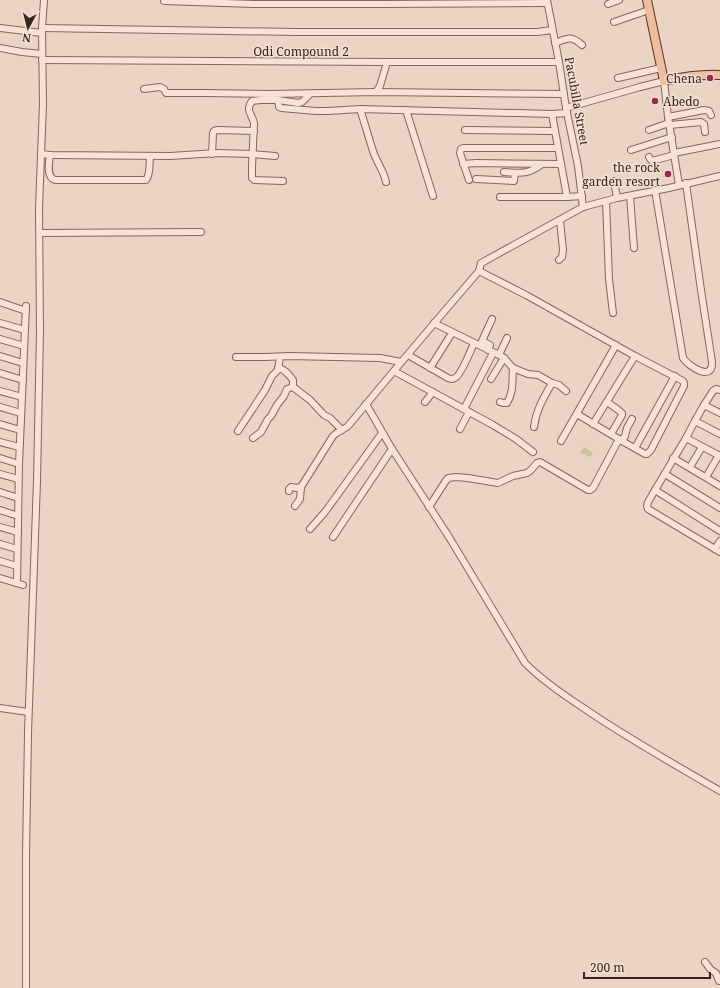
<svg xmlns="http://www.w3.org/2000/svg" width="720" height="988" font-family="'Noto Serif',serif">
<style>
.pitch{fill:#c9c197}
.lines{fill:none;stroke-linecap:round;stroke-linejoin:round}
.minor-casing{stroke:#85655b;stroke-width:8}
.major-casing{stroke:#52352f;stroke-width:10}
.minor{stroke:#f7e3d5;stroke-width:6}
.major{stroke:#edbd9c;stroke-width:8}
.poi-dot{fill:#902e4a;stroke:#f3e0d2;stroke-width:1.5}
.labels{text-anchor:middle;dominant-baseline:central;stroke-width:3;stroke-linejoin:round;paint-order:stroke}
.street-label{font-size:12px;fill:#35231e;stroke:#f3e0d2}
.poi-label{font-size:12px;fill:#35231e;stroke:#f3e0d2;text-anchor:end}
</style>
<rect width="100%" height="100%" fill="#ebd4c3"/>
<!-- pitch -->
<path class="pitch" d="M584,447L593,453L590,457L580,453Z"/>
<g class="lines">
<defs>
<g id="minor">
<path d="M547,0L559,62L566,108L578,166L583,207"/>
<path d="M164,1L254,4H381L547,3"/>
<path d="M608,4L619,0"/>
<path d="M614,22L649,10"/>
<path d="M0,28L42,33"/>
<path d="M42,28L295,32H537L552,30"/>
<path d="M555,43C568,38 571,35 582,45"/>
<path d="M0,48L22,52L42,54"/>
<path d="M42,60L387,62H559"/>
<path d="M618,78L661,68"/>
<path d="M144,89L160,87L164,89L166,93H205L271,94L376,92L564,94"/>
<path d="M376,92L380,86L387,62"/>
<path d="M278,100L279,107L281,108L316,111H328L360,109L552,114L567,113"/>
<path d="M566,108L640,87L664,81L668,117L679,185"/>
<path d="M360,109C365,124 369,139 374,154C378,164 384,172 386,182"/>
<path d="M406,110L433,196"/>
<path d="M552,114L567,197"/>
<path d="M668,117L704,110L709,111L711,115"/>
<path d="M670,125L701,122L704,124L705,132"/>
<path d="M465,130L554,131"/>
<path d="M649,130L669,123"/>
<path d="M631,150L672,137"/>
<path d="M674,153L720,144"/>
<path d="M41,154L50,155L170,156L217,153L252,154L275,156"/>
<path d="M212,154L213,133L214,131L217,130L254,131"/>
<path d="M50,155C49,163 46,177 55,180H146C151,173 149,163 150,156"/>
<path d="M649,157L650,159L652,161L674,155"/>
<path d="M463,164L476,163L561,164"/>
<path d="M504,172C522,173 527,175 542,164"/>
<path d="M476,179L514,181L515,173"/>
<path d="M469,180L460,153L461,149L463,148H557"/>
<path d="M283,181L254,180L252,178V167L254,123C252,114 245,111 252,101L261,100H278L298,103L302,102L310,94"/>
<path d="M614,181L617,198"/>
<path d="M655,190L683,358C689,367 713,382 712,362L701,290L686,183"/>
<path d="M630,196L634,248"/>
<path d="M500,197H567L582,196"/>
<path d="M606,201L609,279L613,313"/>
<path d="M40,233L201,232"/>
<path d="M559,260L562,257L563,250L560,220"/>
<path d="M479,271L526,295L635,356L683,381L684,383V386L651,450L647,454H645L622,441L577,414"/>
<path d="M0,302L26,311"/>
<path d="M0,323L25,330"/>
<path d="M434,323L499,355L504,358L513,368C512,380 514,392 507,403H503L500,402"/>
<path d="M0,339L24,346"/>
<path d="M488,350L490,345L482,341L492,319"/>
<path d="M408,355L448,378C451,379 452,380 455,378C461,375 471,350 474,343"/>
<path d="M499,355L507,338"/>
<path d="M0,356L23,363"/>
<path d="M236,357H265L289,356L380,358L401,362"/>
<path d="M278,368C285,369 289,375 293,380V387"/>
<path d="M430,368L452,333"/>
<path d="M513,368L528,374L538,375L552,383C544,397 536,410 534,427"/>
<path d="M394,371L493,425L516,439L533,452"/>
<path d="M0,373L23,380"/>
<path d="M491,379L504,358"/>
<path d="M552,383L559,385L566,391"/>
<path d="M0,391L22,397"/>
<path d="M425,402L433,392"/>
<path d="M607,402L617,409L622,413V415L611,434"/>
<path d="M704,405L713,391L716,389L720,390"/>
<path d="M0,407L21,413"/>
<path d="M464,409L493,353"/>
<path d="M720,413L704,405L695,421L720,434"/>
<path d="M695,421L686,438L648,502L647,506L648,509L715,549"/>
<path d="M0,424L20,430"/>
<path d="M593,424L635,356"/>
<path d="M460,429L469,412"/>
<path d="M238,431L265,390L272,376L278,370L280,357"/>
<path d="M253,438L261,432L268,419L271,416L277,405L284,396L287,389L293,387L310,400L324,415L330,418L342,430"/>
<path d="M686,438L720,456"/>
<path d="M561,441L616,345"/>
<path d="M622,441L625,436L627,428L632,419"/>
<path d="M0,442L19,447"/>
<path d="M635,448L675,376"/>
<path d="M392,449L449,537L525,663C542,680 562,694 582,707C627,738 674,764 720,791"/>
<path d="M0,458L19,464"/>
<path d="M673,458L720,486"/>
<path d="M690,467L702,447"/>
<path d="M0,474L18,479"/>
<path d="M665,474L720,508"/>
<path d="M706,477L719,455"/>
<path d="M655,490L720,531"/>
<path d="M289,491V489L291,487L297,488L301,487"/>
<path d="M0,492L18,498"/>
<path d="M295,506L300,499L301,487L333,436C338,431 343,430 348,426C391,374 435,322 479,271L481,263L483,262L583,207L617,198L669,188L720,176"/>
<path d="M429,507L445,482L448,478L456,477L468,478L498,483L513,476L527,473L531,470L537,463L540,462L588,490H590L593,488L619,439"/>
<path d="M0,510L18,516"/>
<path d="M0,527L18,532"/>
<path d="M310,529L325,512L382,433"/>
<path d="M333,537L392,449L366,404"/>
<path d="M720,541L715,549L720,552"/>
<path d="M0,544L17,549"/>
<path d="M0,561L17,566"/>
<path d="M0,578L23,585"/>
<path d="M17,583L19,464L26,306"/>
<path d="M0,708L28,712"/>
<path d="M705,962L711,970L716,973L719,981H720"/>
<path d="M26,988V856L28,733L37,481L40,332L39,208L43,104L42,28L44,0"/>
</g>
<path id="major" d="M647,0L664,81C682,77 701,74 720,75"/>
</defs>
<!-- minor casing -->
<use href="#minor" class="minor-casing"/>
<!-- major casing -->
<use href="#major" class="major-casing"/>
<!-- minor -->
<use href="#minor" class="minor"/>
<!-- major -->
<use href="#major" class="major"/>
</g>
<!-- markers -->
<g class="poi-dot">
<circle cx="710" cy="78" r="4"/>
<circle cx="655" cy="101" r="4"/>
<circle cx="668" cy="174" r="4"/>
</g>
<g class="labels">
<!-- street labels -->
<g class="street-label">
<text x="301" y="51">Odi Compound 2</text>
<text transform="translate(577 101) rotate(80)">Pacubilla Street</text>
</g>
<!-- poi labels -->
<g class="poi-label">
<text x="702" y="78">Chena</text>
<text x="663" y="101" text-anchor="start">Abedo</text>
<text x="660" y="167">the rock<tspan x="660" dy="14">garden resort</tspan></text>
</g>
</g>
<!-- north arrow -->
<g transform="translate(28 28) rotate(187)" stroke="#f3e0d2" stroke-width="3" paint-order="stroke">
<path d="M0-3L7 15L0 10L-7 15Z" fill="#35231e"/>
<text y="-6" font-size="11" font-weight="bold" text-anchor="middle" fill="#35231e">N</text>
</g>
<!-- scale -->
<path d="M584 972v6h126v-6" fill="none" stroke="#35231e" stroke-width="2"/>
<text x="590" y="972" font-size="12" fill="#35231e" stroke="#f3e0d2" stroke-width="3" paint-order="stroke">200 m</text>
</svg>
